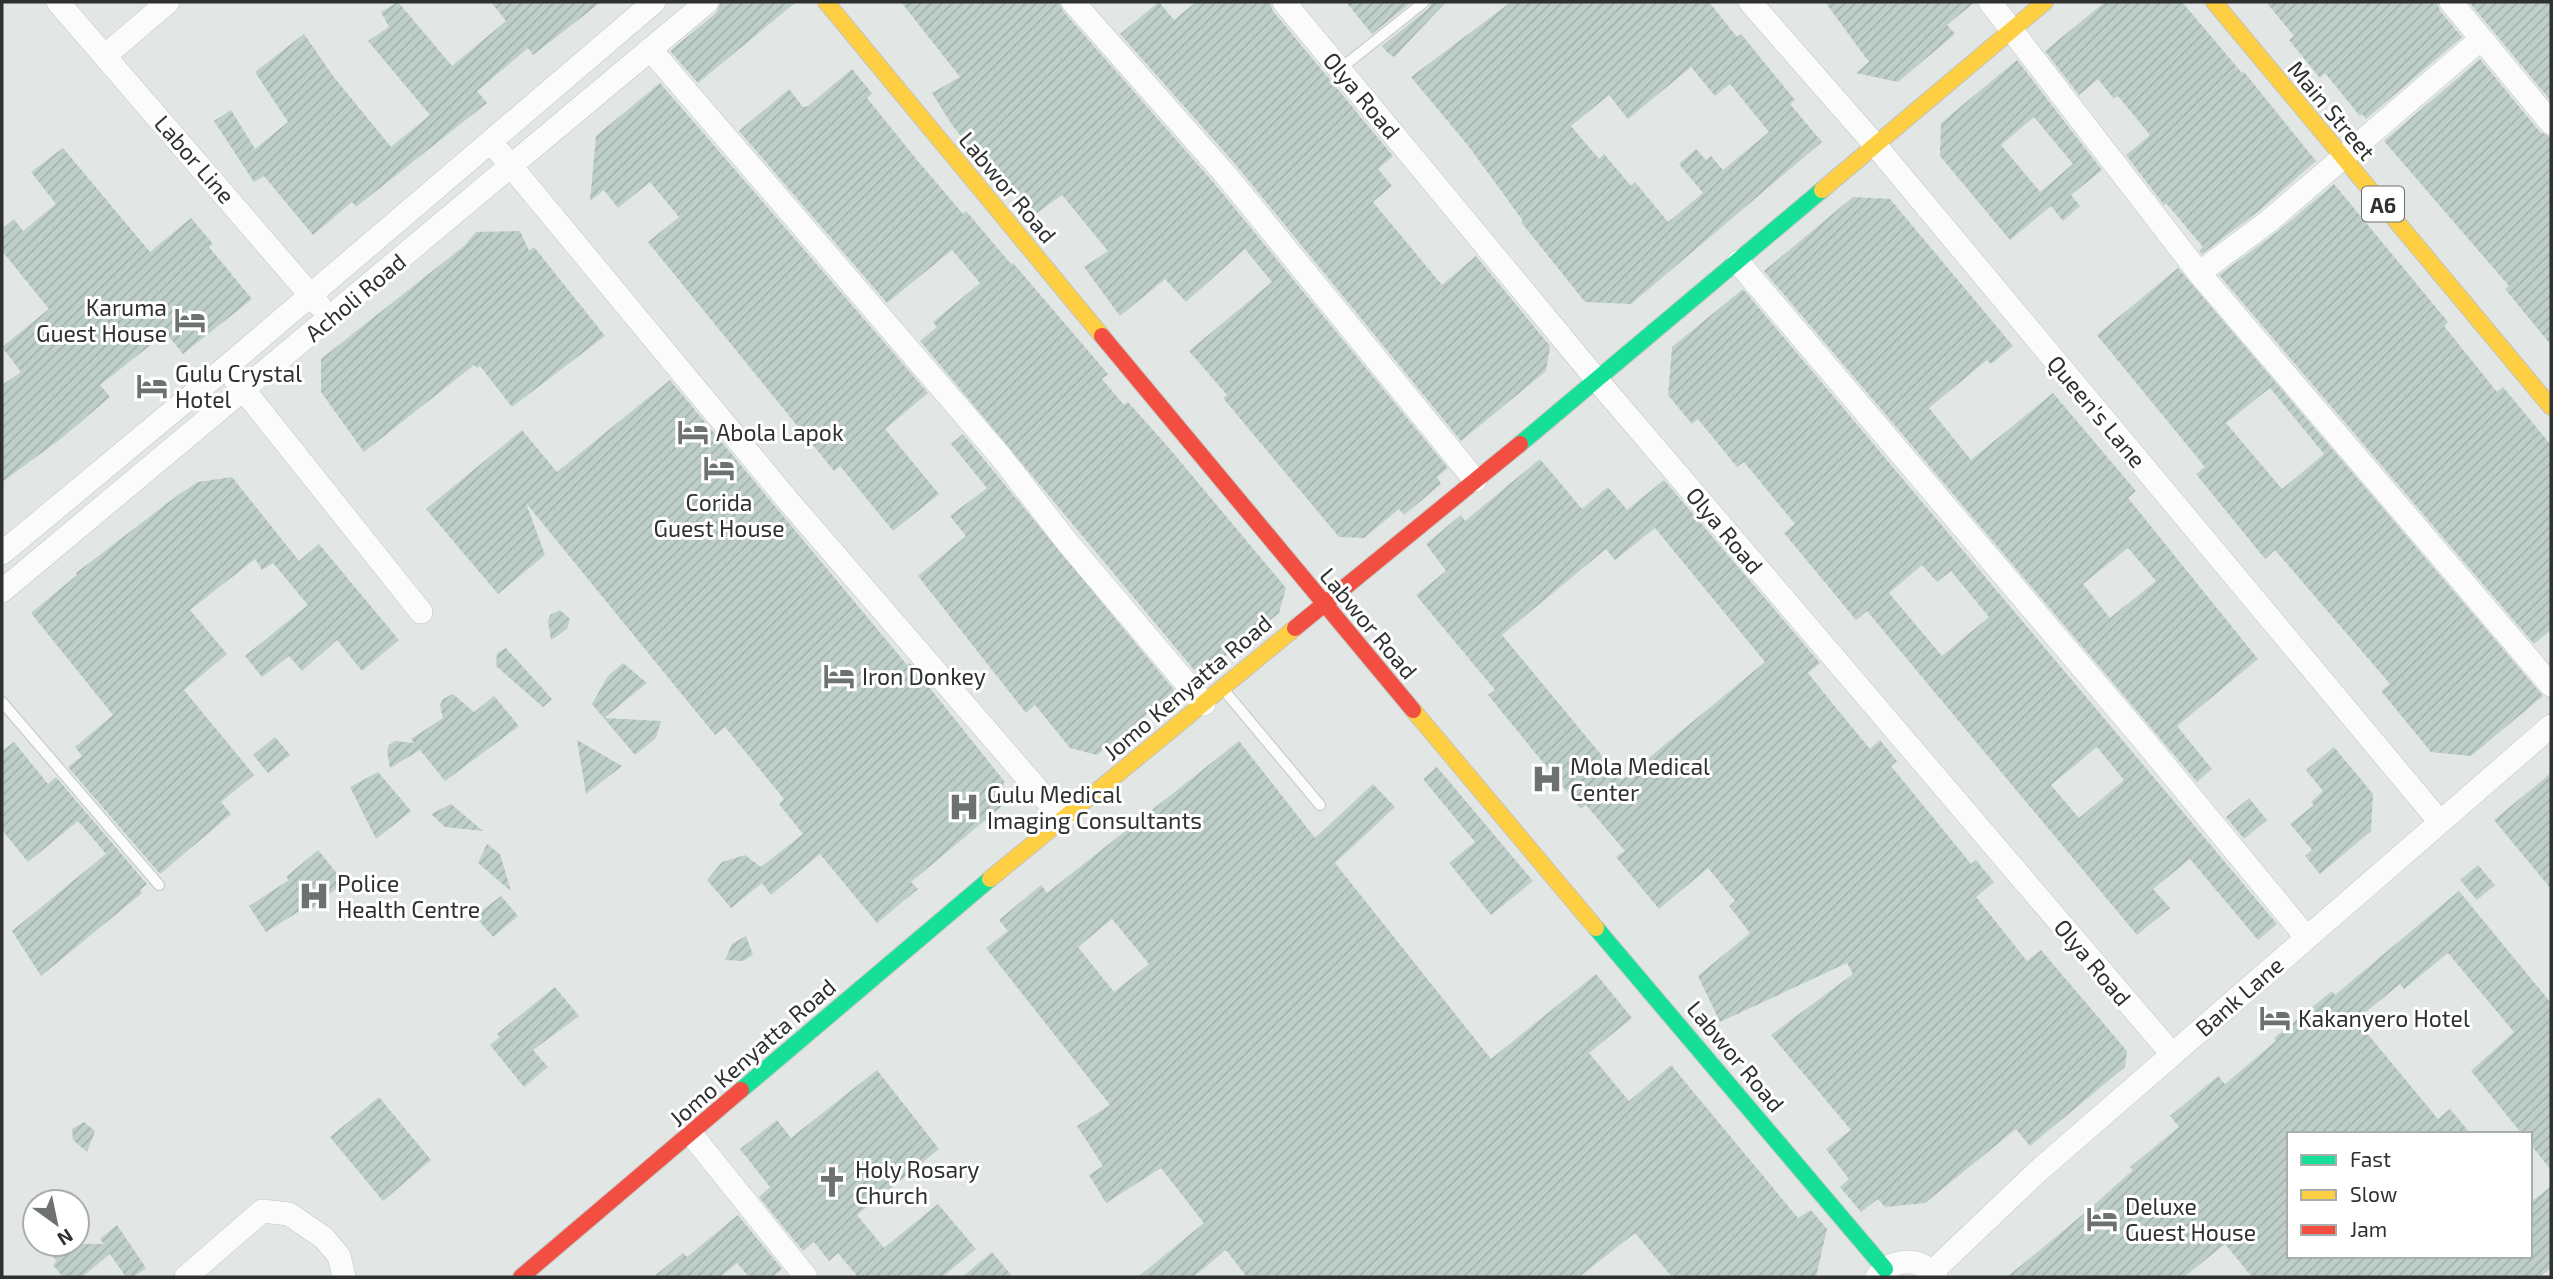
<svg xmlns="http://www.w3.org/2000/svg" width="2553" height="1279" font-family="'Exo 2',sans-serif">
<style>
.building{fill:url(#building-hatch);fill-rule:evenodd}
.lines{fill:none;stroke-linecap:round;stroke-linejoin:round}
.lane-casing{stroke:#c1c5c3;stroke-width:12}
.street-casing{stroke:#c1c5c3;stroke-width:24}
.fast-casing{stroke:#c1c5c3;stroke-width:18}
.slow-casing{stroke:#c1c5c3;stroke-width:18}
.jam-casing{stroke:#c1c5c3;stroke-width:18}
.lane{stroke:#fbfbfb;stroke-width:10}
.street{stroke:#fbfbfb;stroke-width:23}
.fast{stroke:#16e098;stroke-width:16}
.slow{stroke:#ffcf43;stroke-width:16}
.jam{stroke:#f24e42;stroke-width:16}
.labels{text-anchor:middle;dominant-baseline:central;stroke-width:6;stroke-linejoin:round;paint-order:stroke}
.shield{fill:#fff;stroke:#6d6f6e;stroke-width:2}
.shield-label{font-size:21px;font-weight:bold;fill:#2e3130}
.street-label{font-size:23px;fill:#2e3130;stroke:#fff}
.poi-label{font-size:23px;fill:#2e3130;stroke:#fff;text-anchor:start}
</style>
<defs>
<pattern id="building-hatch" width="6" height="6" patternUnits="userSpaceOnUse" patternTransform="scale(1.75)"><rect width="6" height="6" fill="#becfca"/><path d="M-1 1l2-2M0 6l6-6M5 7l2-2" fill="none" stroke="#a4b2ae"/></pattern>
</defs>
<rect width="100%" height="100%" fill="#e2e7e5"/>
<!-- building -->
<g class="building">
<path d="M398,2L452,66L506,21L491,2H601L533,55L528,48L477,91L487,103L356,207L352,202L313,235L264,176L254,182L214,121L231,110L255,149L288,122L255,72L304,34L333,76L391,147L430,115L368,41L389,27L381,12Z"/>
<path d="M721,2H796L698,83L670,51L716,13Z"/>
<path d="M901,2H1059L1063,11L1214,183L1448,468L1437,477L1441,484L1404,515L1399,509L1364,538L1339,537L1223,398L1227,395L1189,351L1272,282L1245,249L1186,302L1165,279L1120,316L1084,267L1108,251L1062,195L1030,218L981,146L972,150L952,125L932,93L960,77Z"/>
<path d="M1159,2L1174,20L1196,2H1270L1273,11L1393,156L1378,169L1392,186L1373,202L1442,285L1476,256L1550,346L1546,371L1461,441L1236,165L1120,34Z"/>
<path d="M1346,2H1412L1372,34Z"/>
<path d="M1432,2H1446L1394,57L1388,53L1382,46L1429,8Z"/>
<path d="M1511,2H1709L1737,37L1741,34L1795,100L1790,104L1822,142L1631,304L1585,302L1521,222L1523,221L1470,148L1411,77ZM1691,67L1715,96L1730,84L1769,132L1723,170L1711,156L1706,160L1696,149L1679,164L1703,193L1668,222L1635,182L1631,186L1604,154L1599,159L1571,126L1609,95L1628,119Z"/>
<path d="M1825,2H1975L1947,25L1955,34L1898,82L1856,73L1869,62Z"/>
<path d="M2105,2H2182L2242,73L2244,72L2316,161L2260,210L2202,254L2199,251L2203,247L2166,203L2164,205L2126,155L2150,135L2118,96L2114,99L2098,79L2079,95L2045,51Z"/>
<path d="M2266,2H2437L2440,11L2462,37L2366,119L2362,114L2360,116L2325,73L2320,78L2289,40L2294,36Z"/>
<path d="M2469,2H2551V101Z"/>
<path d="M2480,59L2540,132L2551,137V345L2505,289L2509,286L2384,141Z"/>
<path d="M2017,60L2102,170L2071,195L2080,206L2063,221L2047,201L2051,206L2010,240L1940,156L1941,123ZM2034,117L2073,164L2040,192L2001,145Z"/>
<path d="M852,69L872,93L867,98L917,160L963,214L966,211L1011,264L1013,263L1108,374L1102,379L1124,405L1128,402L1169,448L1286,588L1279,613L1200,677L920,341L937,327L933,322L980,283L952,250L887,303L739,131L789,89L803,107L808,106Z"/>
<path d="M660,83L928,393L885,429L939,494L893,531L840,466L834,471L648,242L679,217L650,182L618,208L604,190L590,201L596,136Z"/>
<path d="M63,148L150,252L191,218L213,244L209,247L252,299L183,354L166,333L100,385L110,397L62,438L2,482V385L21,372L2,347L49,309L2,251V229L14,219L23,231L56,204L31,172Z"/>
<path d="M2334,184L2448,322L2444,326L2497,392L2503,387L2551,445V630L2534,644L2219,275L2277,232Z"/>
<path d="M1853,197L1890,199L2013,346L1991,364L1987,360L1929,408L1971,460L2053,393L2136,491L2128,498L2258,659L2177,726L2212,769L2197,782L1764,271ZM2128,548L2156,581L2110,618L2083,584Z"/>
<path d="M520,231L529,251L534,247L605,336L512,407L480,366L477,368L474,365L364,452L321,392V359L464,246L476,232Z"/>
<path d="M2178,268L2543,696L2471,756L2431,752L2381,691L2390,684L2275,550L2265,559L2196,474L2205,467L2097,335ZM2270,388L2324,454L2282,489L2226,423Z"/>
<path d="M1743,289L2277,924L2258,940L2190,859L2153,889L2170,908L2137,935L1867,611L1856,620L1784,533L1795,524L1744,462L1737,467L1698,419L1692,424L1668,395L1672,347ZM1922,565L1937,582L1951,571L1989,617L1942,656L1889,593ZM2097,747L2124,780L2079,818L2051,785Z"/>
<path d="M670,380L907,665L910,663L1004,781L1002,806L911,882L918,889L877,923L820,854L771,895L762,883L731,908L707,880L722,862L745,855L761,867L803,834L779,804L784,799L725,727L715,735L526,503L545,555L498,594L426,509L522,430L557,472Z"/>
<path d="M963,434L1175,691L1097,755L1070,748L1035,705L1026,713L918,576L966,536L950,516L987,488L951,444Z"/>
<path d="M1540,459L1582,509L1608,487L1627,510L1664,480L1820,663L1808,673L1832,703L1870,749L1880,740L1897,761L1891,766L1971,864L1976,860L1994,882L1976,897L2027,961L2041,950L2127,1051L2125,1067L2030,1146L2016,1129L1925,1203L1885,1207L1878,1199L1861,1212L1840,1187L1849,1179L1826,1149L1851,1130L1771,1035L1853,974L1847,963L1720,1022L1698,976L1750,933L1729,906L1735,901L1708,868L1659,909L1616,857L1625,851L1586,805L1581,809L1488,695L1495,690L1416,595L1446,571L1426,544L1461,515L1465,521ZM1655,528L1765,662L1622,780L1502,635L1606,549L1615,560Z"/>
<path d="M232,477L299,561L319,544L399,640L362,671L337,640L302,671L289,656L262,677L245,656L308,605L273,563L262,570L255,559L190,610L227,654L184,690L254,775L221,802L231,814L160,874L68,767L82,756L75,747L113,715L31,613L77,575L76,573L178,495L198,482Z"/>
<path d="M560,610L570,619L567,629L551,640L548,621L550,615Z"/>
<path d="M506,648L552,699L543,707L496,666L497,653Z"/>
<path d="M623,663L647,683L604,718L661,721L656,738L635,755L592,704L608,676Z"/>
<path d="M453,694L474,712L494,696L519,726L445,781L420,750L390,768L387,751L389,745L395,741L414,743L411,739L443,718L440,705L443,699Z"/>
<path d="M275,737L290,755L268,773L253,755Z"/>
<path d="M577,740L622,766L586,794Z"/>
<path d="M1239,741L1315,838L1373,784L1395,807L1335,863L1491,1059L1596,974L1632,1018L1589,1053L1629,1101L1671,1065L1798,1218L1811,1210L1827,1229L1816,1277H1672L1635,1233L1579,1277H1247L1226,1250L1193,1277H1138L1204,1223L1161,1168L1106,1203L1089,1175L1103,1166L1077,1126L1110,1105L986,948L1008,931L999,920L1041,885L1047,893ZM1112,919L1149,964L1114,992L1078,947Z"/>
<path d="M14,742L48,784L56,777L147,884L140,890L142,893L41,976L12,931L106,854L78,821L28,862L2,830V751Z"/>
<path d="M2334,747L2373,794L2371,831L2320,874L2305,856L2312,850L2290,824L2314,805L2311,802L2323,791L2306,770Z"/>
<path d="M1437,767L1533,881L1491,915L1449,863L1475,842L1423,779Z"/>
<path d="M378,772L411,811L376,839L350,787Z"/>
<path d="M2551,773V889L2494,820Z"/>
<path d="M2249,798L2267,820L2244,839L2226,817Z"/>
<path d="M451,804L483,831L445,827L431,814Z"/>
<path d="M487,844L500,854L511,891L478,863Z"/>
<path d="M318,850L344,882L312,909L309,905L266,932L249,906L289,880L286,877Z"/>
<path d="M2478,865L2495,885L2477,900L2460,880Z"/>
<path d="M2459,891L2551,1003V1170L2530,1144V1134H2522L2471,1071L2514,1032L2448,953L2404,989L2400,984L2356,1020L2438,1119L2450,1109L2471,1134H2289V1256H2530V1203L2551,1186V1268L2540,1277H2252L2225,1244L2184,1277H2007L2086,1212L2133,1170L2130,1167L2179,1127L2170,1116L2218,1076L2225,1084L2276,1041L2274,1038L2332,991L2335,995Z"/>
<path d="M501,896L518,916L493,937L475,916Z"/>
<path d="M746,936L753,955L743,961L725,960L732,944Z"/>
<path d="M555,987L579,1016L533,1050L548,1067L524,1087L490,1045L500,1037L497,1034Z"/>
<path d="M877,1070L939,1149L857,1215L884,1248L938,1204L976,1249L942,1277H858L838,1253L829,1261L814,1242L803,1251L759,1197L770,1187L740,1149L777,1120L791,1138Z"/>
<path d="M379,1097L431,1160L383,1201L330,1137Z"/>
<path d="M84,1122L95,1131L87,1152L73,1140L72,1129Z"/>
<path d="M738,1215L782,1269L772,1277H749L737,1263L720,1277H653L683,1253L687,1257Z"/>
<path d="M117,1225L146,1268L133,1277H126L110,1254L82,1277H63L53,1265L57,1261L42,1244H104L100,1239Z"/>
<path d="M992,1252L1013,1277H962Z"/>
</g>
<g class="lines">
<defs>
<g id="lane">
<path d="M1340,69L1424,2"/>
<path d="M1223,689L1320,805"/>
<path d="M2,702L159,885"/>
</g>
<g id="street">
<path d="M58,2L319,305"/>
<path d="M1073,2L1225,174L1475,480"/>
<path d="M1284,2L1597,380L2172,1054"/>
<path d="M1750,2L1876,146L2440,822"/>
<path d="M1990,2L2199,273L2551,685"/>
<path d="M2451,2L2551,123"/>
<path d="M650,49L1001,457L1067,542L1204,704"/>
<path d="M106,55L168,2"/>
<path d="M491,142L791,504L1063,819"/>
<path d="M1738,262L2143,739L2307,938"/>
<path d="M2199,273L2269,221L2481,39"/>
<path d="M235,379L421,612"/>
<path d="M2,553L225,368L654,2"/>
<path d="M2,591L707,2"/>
<path d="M692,1135L806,1277"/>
<path d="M1932,1272L2037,1172L2551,726"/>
<path d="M186,1277L262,1211L289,1214L324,1238L339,1256L344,1277"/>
<path d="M1877,1277C1893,1258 1920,1256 1936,1277"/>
</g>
<g id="fast">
<path d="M1520,444L1822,190"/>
<path d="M1596,928L1885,1269"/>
<path d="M741,1090L990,879"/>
</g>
<g id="slow">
<path d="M826,2L1102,336"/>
<path d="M2214,2L2551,407"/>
<path d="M1822,190L2045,2"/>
<path d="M1413,710L1596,928"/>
<path d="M990,879L1295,628"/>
</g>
<g id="jam">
<path d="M1102,336L1413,710"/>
<path d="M1295,628L1520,444"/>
<path d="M521,1277L741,1090"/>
</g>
</defs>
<!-- lane casing -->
<use href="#lane" class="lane-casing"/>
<!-- street casing -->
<use href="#street" class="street-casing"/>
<!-- fast casing -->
<use href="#fast" class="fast-casing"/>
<!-- slow casing -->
<use href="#slow" class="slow-casing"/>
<!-- jam casing -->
<use href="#jam" class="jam-casing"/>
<!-- lane -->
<use href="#lane" class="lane"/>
<!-- street -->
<use href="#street" class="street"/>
<!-- fast -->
<use href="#fast" class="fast"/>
<!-- slow -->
<use href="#slow" class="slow"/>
<!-- jam -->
<use href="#jam" class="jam"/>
</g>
<!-- icons -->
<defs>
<symbol id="hotel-bare" viewBox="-9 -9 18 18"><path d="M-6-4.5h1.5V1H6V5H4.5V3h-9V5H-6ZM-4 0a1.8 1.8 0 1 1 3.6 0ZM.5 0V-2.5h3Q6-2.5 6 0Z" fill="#6d716f" stroke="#fff" stroke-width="2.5" paint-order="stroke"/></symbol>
<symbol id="hospital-bare" viewBox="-9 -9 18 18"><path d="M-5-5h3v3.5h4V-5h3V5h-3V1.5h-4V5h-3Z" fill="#6d716f" stroke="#fff" stroke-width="2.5" paint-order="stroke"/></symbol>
<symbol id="church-bare" viewBox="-9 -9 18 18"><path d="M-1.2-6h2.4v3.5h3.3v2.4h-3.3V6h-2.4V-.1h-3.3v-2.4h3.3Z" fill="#6d716f" stroke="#fff" stroke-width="2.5" paint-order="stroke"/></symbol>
</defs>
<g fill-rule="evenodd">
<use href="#hotel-bare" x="168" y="298" width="44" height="44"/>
<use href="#hotel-bare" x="130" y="364" width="44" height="44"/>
<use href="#hotel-bare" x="671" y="410" width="44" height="44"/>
<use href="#hotel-bare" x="697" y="446" width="44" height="44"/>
<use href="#hotel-bare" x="817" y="654" width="44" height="44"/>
<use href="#hospital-bare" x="1525" y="757" width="44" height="44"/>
<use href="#hospital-bare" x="942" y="785" width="44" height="44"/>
<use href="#hospital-bare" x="292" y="874" width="44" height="44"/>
<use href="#hotel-bare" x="2253" y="996" width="44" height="44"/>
<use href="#church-bare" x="810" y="1160" width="44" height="44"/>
<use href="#hotel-bare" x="2080" y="1197" width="44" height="44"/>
</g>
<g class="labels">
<!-- shield labels -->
<rect class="shield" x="2362" y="186.5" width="42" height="35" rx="5"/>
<g class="shield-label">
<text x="2383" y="204">A6</text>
</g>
<!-- street labels -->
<g class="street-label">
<text transform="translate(1362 95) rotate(50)">Olya Road</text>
<text transform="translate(2332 110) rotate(50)">Main Street</text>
<text transform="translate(195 159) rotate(49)">Labor Line</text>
<text transform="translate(1008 187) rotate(50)">Labwor Road</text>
<text transform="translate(355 297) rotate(-40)">Acholi Road</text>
<text transform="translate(2097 411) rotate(50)">Queen's Lane</text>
<text transform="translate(1725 530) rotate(50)">Olya Road</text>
<text transform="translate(1369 623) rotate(50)">Labwor Road</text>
<text transform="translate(1187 687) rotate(-40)">Jomo Kenyatta Road</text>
<text transform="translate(2093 962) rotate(50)">Olya Road</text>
<text transform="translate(2239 996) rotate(-41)">Bank Lane</text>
<text transform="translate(752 1052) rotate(-41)">Jomo Kenyatta Road</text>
<text transform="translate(1736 1056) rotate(50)">Labwor Road</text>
</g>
<!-- poi labels -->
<g class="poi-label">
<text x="167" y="307" text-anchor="end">Karuma<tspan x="167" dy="26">Guest House</tspan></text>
<text x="175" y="373">Gulu Crystal<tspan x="175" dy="26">Hotel</tspan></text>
<text x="716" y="432">Abola Lapok</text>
<text x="719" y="502" text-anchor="middle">Corida<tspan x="719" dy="26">Guest House</tspan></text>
<text x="862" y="676">Iron Donkey</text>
<text x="1570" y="766">Mola Medical<tspan x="1570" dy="26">Center</tspan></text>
<text x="987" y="794">Gulu Medical<tspan x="987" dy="26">Imaging Consultants</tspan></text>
<text x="337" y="883">Police<tspan x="337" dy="26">Health Centre</tspan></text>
<text x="2298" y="1018">Kakanyero Hotel</text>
<text x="855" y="1169">Holy Rosary<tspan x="855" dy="26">Church</tspan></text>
<text x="2125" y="1206">Deluxe<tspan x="2125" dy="26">Guest House</tspan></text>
</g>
</g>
<!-- border -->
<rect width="2553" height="1279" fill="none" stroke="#2e3130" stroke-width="7"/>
<!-- legend -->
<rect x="2287" y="1132" width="245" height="126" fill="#ffffff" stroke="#abadac" stroke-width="2"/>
<rect x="2301" y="1155" width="35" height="10" fill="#16e098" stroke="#abadac" stroke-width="2"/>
<text x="2350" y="1167" font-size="21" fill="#2e3130">Fast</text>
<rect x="2301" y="1190" width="35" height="10" fill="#ffcf43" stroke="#abadac" stroke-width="2"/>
<text x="2350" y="1202" font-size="21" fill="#2e3130">Slow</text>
<rect x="2301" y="1225" width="35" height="10" fill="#f24e42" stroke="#abadac" stroke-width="2"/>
<text x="2350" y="1237" font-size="21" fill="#2e3130">Jam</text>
<!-- north arrow -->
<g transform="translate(56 1223) rotate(147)"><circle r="33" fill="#ffffff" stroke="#abadac" stroke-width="2"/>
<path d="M0-5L12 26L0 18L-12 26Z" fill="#6d716f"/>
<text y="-10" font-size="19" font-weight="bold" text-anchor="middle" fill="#2e3130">N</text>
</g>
</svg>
